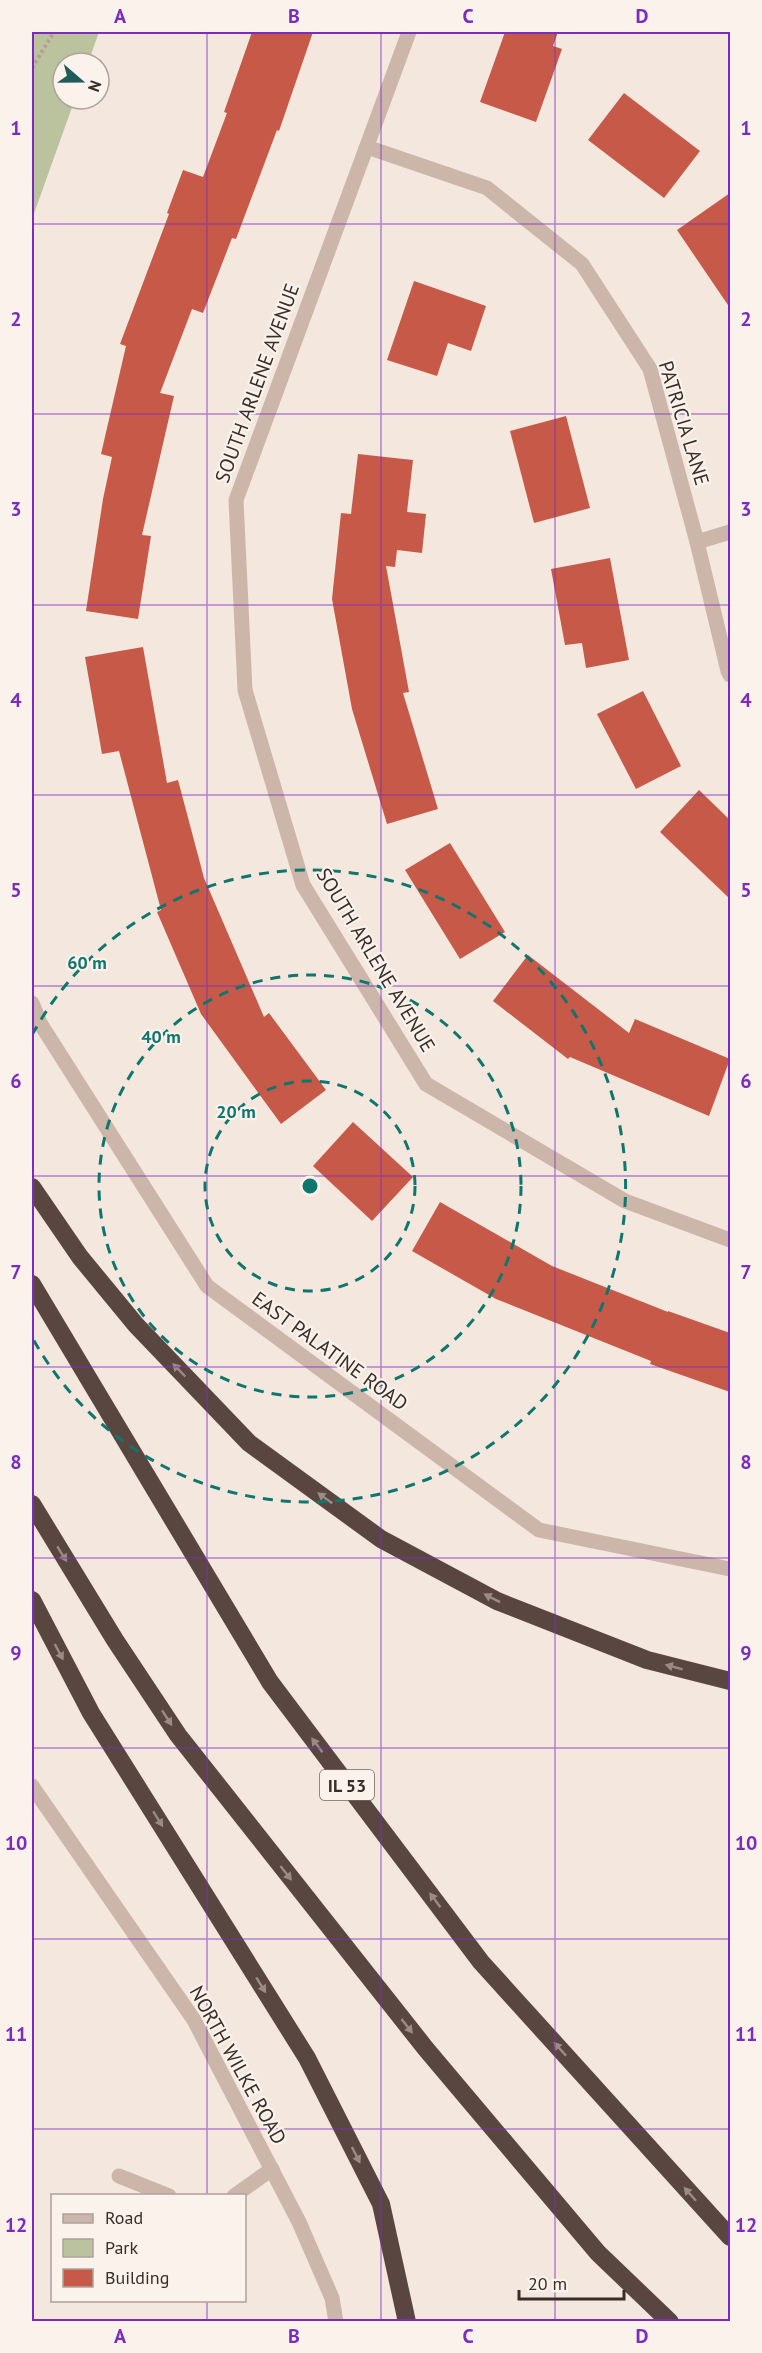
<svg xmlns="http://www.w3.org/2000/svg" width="762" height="2353" font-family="'PT Sans',sans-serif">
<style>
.green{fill:#bac39e}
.building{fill:#c75948}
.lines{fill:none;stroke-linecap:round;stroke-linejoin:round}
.path{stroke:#b79f94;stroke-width:4;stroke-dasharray:3 3;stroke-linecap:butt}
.service{stroke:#ccb6aa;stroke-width:15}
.minor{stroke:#ccb6aa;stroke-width:15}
.tertiary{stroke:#ccb6aa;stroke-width:15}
.motorway{stroke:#5a4640;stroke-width:18}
.oneway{fill:#9a8b84}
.grid{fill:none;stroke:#7b2cbf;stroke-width:1.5;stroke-opacity:0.55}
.ring{fill:none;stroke:#0f766e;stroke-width:3;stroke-dasharray:10 8}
.labels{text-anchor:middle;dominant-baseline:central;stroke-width:4.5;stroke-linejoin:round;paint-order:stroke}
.shield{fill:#faf2eb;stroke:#736863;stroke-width:1.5}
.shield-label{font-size:18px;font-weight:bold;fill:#392d29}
.street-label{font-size:20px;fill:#392d29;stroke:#faf2eb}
.centre{fill:#0f766e;stroke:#faf2eb;stroke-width:3}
.ring-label{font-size:18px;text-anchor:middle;font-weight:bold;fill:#0f766e;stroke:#faf2eb;stroke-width:4.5;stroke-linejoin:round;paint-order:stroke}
.neatline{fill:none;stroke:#7b2cbf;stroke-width:2}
.grid-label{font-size:20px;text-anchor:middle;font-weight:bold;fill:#7b2cbf}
</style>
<rect width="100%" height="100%" fill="#f3e7de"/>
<!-- green -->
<path class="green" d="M32,32H99L88,63H63V99H75L32,219Z"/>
<!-- building -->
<g class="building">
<path d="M252,32H313L279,131L277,130L236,239L232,238L203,313L192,309L160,393L174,396L142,535L151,536L138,619L86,611L103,499L112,457L101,454L126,346L120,344L169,214L167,213L183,170L203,177L227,113L224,112Z"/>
<path d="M505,32H558L553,46L562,49L536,122L480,102Z"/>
<path d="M624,93L700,151L664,198L588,140Z"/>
<path d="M730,193V308L677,230Z"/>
<path d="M414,281L486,306L471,351L448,343L437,376L387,360Z"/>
<path d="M566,416L590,508L534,523L510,431Z"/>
<path d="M358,454L413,460L407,512L426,514L422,553L397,550L395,567L386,566L409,692L403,693L438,809L387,824L352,709L332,599L341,513L351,514Z"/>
<path d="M610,558L629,660L586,668L582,643L565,645L551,569Z"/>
<path d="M143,647L167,783L178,780L204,878L264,1017L269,1013L326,1090L281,1124L201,1014L157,912L161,910L119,751L102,754L85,657Z"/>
<path d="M643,691L681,766L636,789L597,714Z"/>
<path d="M699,790L730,820V899L660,832Z"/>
<path d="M450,843L505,932L460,959L405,870Z"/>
<path d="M528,955L629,1033L635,1019L730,1059L709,1116L570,1057L568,1059L493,1001Z"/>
<path d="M353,1122L413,1177L372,1221L313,1166Z"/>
<path d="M440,1202L552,1266L668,1312V1311L730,1333V1392L650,1364L651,1361L496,1299L412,1251Z"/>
</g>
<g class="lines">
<!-- path -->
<path class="path" d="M32,68L54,32"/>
<!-- service -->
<g class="service">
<path d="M119,2176L169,2196"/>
<path d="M234,2196L272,2169"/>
</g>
<!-- minor -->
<g class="minor">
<path d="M409,32L236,500L245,690L303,885L426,1084L625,1201L730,1240"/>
<path d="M367,147L487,188L582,264L650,369L697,542L728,671L730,675"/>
<path d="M697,542L730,532"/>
<path d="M32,1003L40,1023L207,1286L539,1530L730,1569"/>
</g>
<!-- tertiary -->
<path class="tertiary" d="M32,1786L194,2020L299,2222L332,2298L336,2322"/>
<!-- motorway -->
<g class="motorway">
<path d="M32,1187L80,1257L136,1325L249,1443L381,1539L497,1601L647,1660L730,1681"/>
<path d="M32,1284L270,1682L481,1962L730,2237"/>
<path d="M32,1504L115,1640L178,1735L426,2049L598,2253L670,2322"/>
<path d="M32,1600L91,1713L307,2058L381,2204L407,2322"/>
</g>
</g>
<!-- one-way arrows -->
<defs><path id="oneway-solid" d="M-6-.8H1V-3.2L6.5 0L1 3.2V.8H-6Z" transform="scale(1.5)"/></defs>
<g class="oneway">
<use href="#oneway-solid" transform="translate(179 1370) rotate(-134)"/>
<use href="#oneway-solid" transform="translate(325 1498) rotate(-144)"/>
<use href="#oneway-solid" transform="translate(62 1554) rotate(58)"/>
<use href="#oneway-solid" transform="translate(492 1598) rotate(-153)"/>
<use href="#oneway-solid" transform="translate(59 1652) rotate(62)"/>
<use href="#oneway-solid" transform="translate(674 1667) rotate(-165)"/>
<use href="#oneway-solid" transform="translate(167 1718) rotate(57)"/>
<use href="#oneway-solid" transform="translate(317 1745) rotate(-127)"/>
<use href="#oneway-solid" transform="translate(158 1819) rotate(58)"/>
<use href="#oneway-solid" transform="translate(286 1873) rotate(52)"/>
<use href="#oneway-solid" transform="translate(435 1900) rotate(-127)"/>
<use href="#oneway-solid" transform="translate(261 1985) rotate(58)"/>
<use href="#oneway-solid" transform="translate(407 2026) rotate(52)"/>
<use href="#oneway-solid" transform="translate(560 2049) rotate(-132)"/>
<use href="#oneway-solid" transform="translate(356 2155) rotate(63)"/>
<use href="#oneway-solid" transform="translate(690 2194) rotate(-132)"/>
</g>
<!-- grid -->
<path class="grid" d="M207,32V2196M381,32V2322M555,32V2322M32,224H730M32,414H730M32,605H730M32,795H730M32,986H730M32,1176H730M32,1367H730M32,1558H730M32,1748H730M32,1939H730M32,2129H730M207,2300V2322"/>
<!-- distance rings -->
<g class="ring">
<circle cx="310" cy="1186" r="105"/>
<circle cx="310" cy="1186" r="211"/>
<path d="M32 1035A316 316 0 1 1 32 1337"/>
</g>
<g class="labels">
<!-- shield labels -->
<rect class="shield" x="320" y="1770" width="54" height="30" rx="4.5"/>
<g class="shield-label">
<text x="347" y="1785">IL 53</text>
</g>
<!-- street labels -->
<g class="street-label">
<text transform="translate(257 383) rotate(-70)">SOUTH ARLENE AVENUE</text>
<text transform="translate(684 423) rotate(73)">PATRICIA LANE</text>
<text transform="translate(376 960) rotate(59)">SOUTH ARLENE AVENUE</text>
<text transform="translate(330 1351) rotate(36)">EAST PALATINE ROAD</text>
<text transform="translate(238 2065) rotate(61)">NORTH WILKE ROAD</text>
</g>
</g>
<circle cx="310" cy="1186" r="9" class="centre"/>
<g class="ring-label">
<text x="87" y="969">60 m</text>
<text x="161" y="1043">40 m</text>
<text x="236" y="1118">20 m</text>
</g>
<!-- border -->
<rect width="762" height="2353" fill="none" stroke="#faf2eb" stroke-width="66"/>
<!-- legend -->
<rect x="51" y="2194" width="195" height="108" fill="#faf2eb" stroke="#ada39d" stroke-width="1.5"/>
<rect x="63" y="2214" width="30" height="9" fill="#ccb6aa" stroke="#ada39d" stroke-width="1.5"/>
<text x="105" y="2224" font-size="18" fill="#392d29">Road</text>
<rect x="63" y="2239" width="30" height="18" fill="#bac39e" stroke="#ada39d" stroke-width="1.5"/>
<text x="105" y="2254" font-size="18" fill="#392d29">Park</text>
<rect x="63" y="2269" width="30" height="18" fill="#c75948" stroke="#ada39d" stroke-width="1.5"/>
<text x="105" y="2284" font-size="18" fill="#392d29">Building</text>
<!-- north arrow -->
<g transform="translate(81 81) rotate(110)"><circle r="28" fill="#faf2eb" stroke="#ada39d" stroke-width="1.5"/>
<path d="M0-4.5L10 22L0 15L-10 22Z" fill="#1e5b59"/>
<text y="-9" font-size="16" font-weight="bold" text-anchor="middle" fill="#392d29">N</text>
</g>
<!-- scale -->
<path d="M519 2290v9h105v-9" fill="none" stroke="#392d29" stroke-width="3"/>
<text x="528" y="2290" font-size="18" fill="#392d29" stroke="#faf2eb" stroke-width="4.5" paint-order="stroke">20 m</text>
<rect x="33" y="33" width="696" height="2287" class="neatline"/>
<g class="grid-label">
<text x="120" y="23">A</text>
<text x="294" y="23">B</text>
<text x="468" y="23">C</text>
<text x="642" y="23">D</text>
<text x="16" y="135">1</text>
<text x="746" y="135">1</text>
<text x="16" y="326">2</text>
<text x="746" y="326">2</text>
<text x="16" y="516">3</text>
<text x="746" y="516">3</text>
<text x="16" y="707">4</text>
<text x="746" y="707">4</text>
<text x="16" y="897">5</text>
<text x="746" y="897">5</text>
<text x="16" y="1088">6</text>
<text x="746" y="1088">6</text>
<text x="16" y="1279">7</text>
<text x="746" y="1279">7</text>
<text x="16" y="1469">8</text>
<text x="746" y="1469">8</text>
<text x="16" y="1660">9</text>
<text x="746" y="1660">9</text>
<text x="16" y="1850">10</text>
<text x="746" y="1850">10</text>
<text x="16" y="2041">11</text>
<text x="746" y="2041">11</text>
<text x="16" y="2232">12</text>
<text x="746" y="2232">12</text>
<text x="120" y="2343">A</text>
<text x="294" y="2343">B</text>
<text x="468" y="2343">C</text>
<text x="642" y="2343">D</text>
</g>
</svg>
